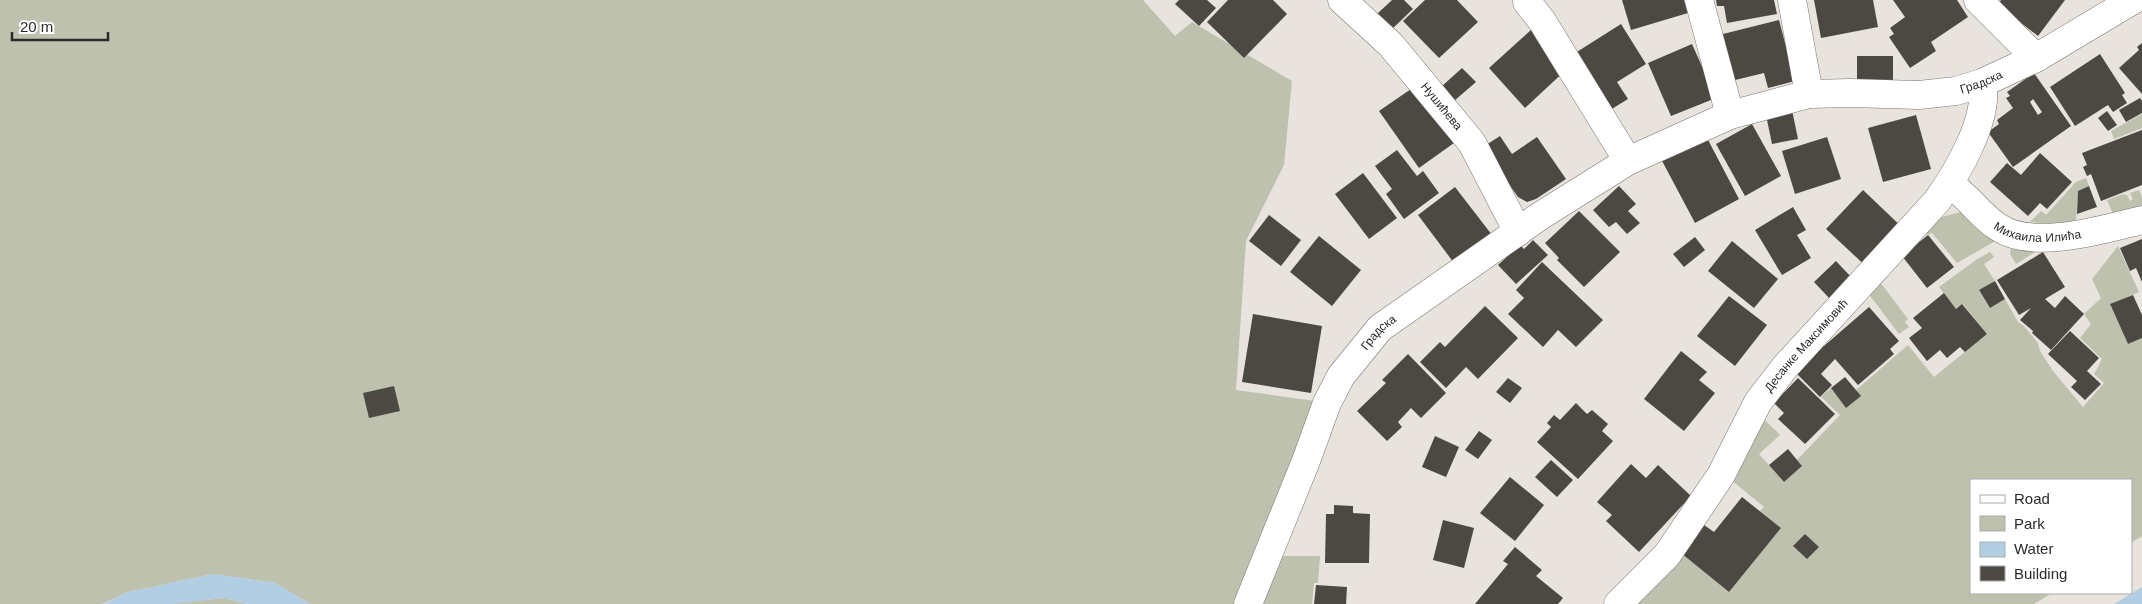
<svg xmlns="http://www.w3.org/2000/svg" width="2142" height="604" font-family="Helvetica,sans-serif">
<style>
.green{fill:#bdc1ad}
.water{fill:#b1cee3}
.building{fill:#4c4943;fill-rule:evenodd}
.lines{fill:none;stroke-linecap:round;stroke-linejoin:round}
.minor-casing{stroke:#78756f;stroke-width:29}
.minor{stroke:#fff;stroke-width:28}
.labels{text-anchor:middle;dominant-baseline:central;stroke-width:5;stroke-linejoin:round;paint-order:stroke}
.street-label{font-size:12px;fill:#2c2a28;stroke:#fff}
</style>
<rect width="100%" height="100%" fill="#e8e4dd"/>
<!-- green -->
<g class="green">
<path d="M0,0H1143L1175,36L1192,22L1292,81L1284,165L1246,241L1236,390L1315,401L1240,604H310L275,583L213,574L128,592L102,604H0Z"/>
<path d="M2142,114V128L2114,139L2111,131Z"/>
<path d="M2086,178L2089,186L2078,191L2076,222L2054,224L2030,222L2041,211L2046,215L2076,182Z"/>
<path d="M2139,190L2142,197V209L2114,216L2107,200L2123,194L2127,195L2130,201L2133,199L2130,193Z"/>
<path d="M1965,211L1997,240L1957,263L1932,233L1928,235L1926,232L1942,217Z"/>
<path d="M2011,245H2056L2043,252L2040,249L2016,264L2010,254Z"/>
<path d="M2118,246L2139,292L2110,305L2128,344L2142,338V536L2131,543V480H1971V593H2052L2034,604H1630L1683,554L1729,592L1781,528L1760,511L1764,507L1730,479L1744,453L1754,441L1763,418L1780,435L1759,454L1784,482L1802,466L1797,460L1840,415L1821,397L1831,388L1846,407L1856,390L1908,345L1934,377L1987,334L1963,304L1956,309L1939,287L1976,260L1990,252L1994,257L1984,264L1995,281L1979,291L1990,308L2005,299L2018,322L2024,326L2038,343L2040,351L2053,371L2083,407L2104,383L2094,374L2102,359L2080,338L2091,324L2084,314L2101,298L2092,279Z"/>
<path d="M1880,282L1908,319L1905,322L1909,327L1899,334L1868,293Z"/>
<path d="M1279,556H1320L1318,583H1314L1312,604H1257Z"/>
<path d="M224,598L248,604H173L176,603Z"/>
</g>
<!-- water -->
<g class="water">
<path d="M213,574L275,583L310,604H248L224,598L173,604H103L128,592Z"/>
<path d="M2142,587V604H2114Z"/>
</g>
<!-- building -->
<g class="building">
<path d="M1179,0H1207L1216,8L1199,26L1175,4Z"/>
<path d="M1228,0H1273L1287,14L1244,58L1207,22Z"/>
<path d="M1392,0H1404L1413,9L1391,30L1376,15Z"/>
<path d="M1425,0H1457L1478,22L1439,58L1403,21Z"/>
<path d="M1622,0H1684L1688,13L1631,30Z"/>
<path d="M1716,0H1774L1777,14L1727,23L1724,6H1717Z"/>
<path d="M1814,0H1873L1878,27L1821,38Z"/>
<path d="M1893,0H1957L1968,17L1931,42L1936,51L1910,68L1889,37L1894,34L1890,28L1905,17Z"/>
<path d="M2001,0H2065L2038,36L1998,5Z"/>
<path d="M1779,20L1795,81L1768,88L1764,73L1727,82L1715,36Z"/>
<path d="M1621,24L1646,64L1617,82L1628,99L1607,112L1572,55Z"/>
<path d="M1532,29L1568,68L1525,108L1489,68Z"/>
<path d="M2142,43V94L2119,68L2139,50L2137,47Z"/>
<path d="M1692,44L1716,98L1671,116L1648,63Z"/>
<path d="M2100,54L2125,93L2122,95L2127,103L2113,112L2108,105L2075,126L2050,87Z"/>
<rect x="1857" y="56" width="36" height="25"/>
<path d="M1462,68L1476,82L1454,101L1441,87Z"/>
<path d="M2034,73L2071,126L2013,167L1988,132L1999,124L1997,120L2013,108L2006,98L2010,96L2007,92ZM2033,99L2042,112L2038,115L2030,102Z"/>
<path d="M1414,87L1454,143L1419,168L1379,111Z"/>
<path d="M2140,98L2142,101V113L2126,122L2119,110Z"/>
<path d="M1792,110L1798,139L1772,144L1766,115Z"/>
<path d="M2107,111L2117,125L2108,131L2098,118Z"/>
<path d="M1916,115L1931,169L1883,182L1868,128Z"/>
<path d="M1752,124L1781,176L1745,196L1716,144Z"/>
<path d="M2142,130V185L2101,201L2091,174L2087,176L2083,167L2087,165L2082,153Z"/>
<path d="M1500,136L1512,154L1537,137L1566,179L1536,199L1527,202L1518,197L1483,147Z"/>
<path d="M1706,136L1739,199L1695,223L1661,159Z"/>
<path d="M1827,137L1841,179L1795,194L1782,151Z"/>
<path d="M1397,150L1417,176L1423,171L1439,193L1404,219L1386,194L1392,189L1375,166Z"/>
<path d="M2040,153L2072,182L2047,209L2040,203L2028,216L1990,182L2007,163L2021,175Z"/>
<path d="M1363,173L1397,218L1369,239L1335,194Z"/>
<path d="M1619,186L1636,204L1628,211L1640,223L1627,234L1616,222L1609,227L1593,210Z"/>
<path d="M2089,186L2097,207L2077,214L2078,191Z"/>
<path d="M1455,187L1492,235L1454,263L1418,215Z"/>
<path d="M1863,190L1906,231L1870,270L1826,229Z"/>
<path d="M1793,207L1806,230L1797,235L1811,258L1782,275L1755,230Z"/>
<path d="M1579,211L1620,252L1584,287L1557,260L1559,258L1545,243Z"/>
<path d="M1269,215L1301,240L1281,266L1249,241Z"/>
<path d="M1928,235L1954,267L1927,288L1902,256Z"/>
<path d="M1319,236L1361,270L1332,306L1290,272Z"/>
<path d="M1695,237L1705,250L1684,267L1673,254Z"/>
<path d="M2142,239V282L2136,268L2130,271L2120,248Z"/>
<path d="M1533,240L1548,255L1516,284L1498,265L1520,245L1524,249Z"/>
<path d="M1732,241L1778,279L1754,308L1708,271Z"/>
<path d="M2043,252L2065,287L2045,299L2055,308L2065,296L2084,314L2051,350L2032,333L2033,331L2020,320L2031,308L2019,315L1997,280Z"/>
<path d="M1836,261L1852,278L1830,299L1814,282Z"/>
<path d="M1542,262L1603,320L1576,347L1558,330L1543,347L1508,314L1524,298L1516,290Z"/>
<path d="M1995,281L2005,299L1990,308L1979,290Z"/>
<path d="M1944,293L1956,309L1962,304L1987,334L1965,352L1960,347L1947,358L1940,350L1927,361L1909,338L1922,328L1913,318Z"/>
<path d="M2133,295L2142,315V338L2128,344L2110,304Z"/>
<path d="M1729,296L1767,325L1735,366L1697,336Z"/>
<path d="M1485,306L1518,338L1478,379L1466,367L1446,388L1420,362L1440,342L1445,347Z"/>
<path d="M1869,307L1899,341L1890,349L1894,354L1858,385L1835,359L1821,374L1832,385L1820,397L1795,372L1822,344L1824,346Z"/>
<path d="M1253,314L1322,326L1311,393L1242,382Z"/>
<path d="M2070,331L2099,358L2087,371L2101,384L2085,400L2071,387L2077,381L2048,354Z"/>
<path d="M1681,351L1707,372L1699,380L1715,393L1684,431L1644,399Z"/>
<path d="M1408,354L1446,393L1421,418L1411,408L1398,422L1402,427L1387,441L1357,411L1386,383L1382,380Z"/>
<path d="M1845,377L1861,396L1846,408L1831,388Z"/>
<path d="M1508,378L1522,388L1510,403L1496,392Z"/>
<path d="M1798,378L1835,414L1805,444L1778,419L1784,413L1774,403Z"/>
<path d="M394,386L400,411L369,418L363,393Z"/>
<path d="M1576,403L1587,414L1592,410L1608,424L1602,431L1613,441L1578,479L1537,442L1551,427L1547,423L1554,415L1560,420Z"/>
<path d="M1479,431L1492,440L1478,459L1465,450Z"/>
<path d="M1435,436L1459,447L1446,477L1422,467Z"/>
<path d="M1788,449L1802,466L1784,482L1769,465Z"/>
<path d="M1551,460L1573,480L1557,497L1535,477Z"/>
<path d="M1631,464L1646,478L1658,465L1691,496L1639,552L1606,521L1612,515L1597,502Z"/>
<path d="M1510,477L1544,505L1515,541L1480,513Z"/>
<path d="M1742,497L1781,528L1729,592L1681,553L1704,525L1714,532Z"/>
<path d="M1334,505L1353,506V513L1370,514L1369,563H1325L1326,514H1334Z"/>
<path d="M1443,520L1474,528L1464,568L1433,560Z"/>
<path d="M1805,534L1819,547L1807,559L1793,546Z"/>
<path d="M1515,547L1542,570L1536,576L1563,598L1558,604H1475L1508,564L1503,561Z"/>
<path d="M1316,585L1347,587L1346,604H1314Z"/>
</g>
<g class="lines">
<defs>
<g id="minor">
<path id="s1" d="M1342,0L1391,45L1472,143L1518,232"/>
<path d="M1699,0L1730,115"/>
<path d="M1792,0L1809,94"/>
<path d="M1978,0L2036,58"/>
<path d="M1527,2L1542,21L1628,161"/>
<path id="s2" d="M1949,184C1968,195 1979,215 1998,227C2033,251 2104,229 2142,220"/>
<path id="s3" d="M1248,604L1306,461L1327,403L1341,376L1380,328L1540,216L1628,161L1730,115L1809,94L1850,93L1919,95L1956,91L1982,83L2036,58L2133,0"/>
<path id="s4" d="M1618,604L1667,555L1721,475L1758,402L1785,367L1937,201C1957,173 1990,118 1982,83"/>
</g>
</defs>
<!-- minor casing -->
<use href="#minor" class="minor-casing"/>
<!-- minor -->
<use href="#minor" class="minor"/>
</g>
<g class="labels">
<!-- street labels -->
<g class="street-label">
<text stroke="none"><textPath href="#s3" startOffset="975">Градска</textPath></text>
<text stroke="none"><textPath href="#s1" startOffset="146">Нушићева</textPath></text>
<text stroke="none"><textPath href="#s2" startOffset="106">Михаила Илића</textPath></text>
<text stroke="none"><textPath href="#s3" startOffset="304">Градска</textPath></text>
<text stroke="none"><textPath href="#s4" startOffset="322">Десанке Максимовић</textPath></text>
</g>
</g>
<!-- legend -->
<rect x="1970" y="479" width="162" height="115" fill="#ffffff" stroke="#abaaa9"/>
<rect x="1980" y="495" width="25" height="8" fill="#ffffff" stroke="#abaaa9"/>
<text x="2014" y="504" font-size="15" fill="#2c2a28">Road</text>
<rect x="1980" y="516" width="25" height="15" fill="#bdc1ad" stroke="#abaaa9"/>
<text x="2014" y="529" font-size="15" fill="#2c2a28">Park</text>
<rect x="1980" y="542" width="25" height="15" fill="#b1cee3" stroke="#abaaa9"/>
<text x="2014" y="554" font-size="15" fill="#2c2a28">Water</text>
<rect x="1980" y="566" width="25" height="15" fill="#4c4943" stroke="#abaaa9"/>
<text x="2014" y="579" font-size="15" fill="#2c2a28">Building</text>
<!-- scale -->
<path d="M12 32v8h96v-8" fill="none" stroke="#2c2a28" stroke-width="2.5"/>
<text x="20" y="32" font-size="15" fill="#2c2a28" stroke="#ffffff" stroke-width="4" paint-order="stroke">20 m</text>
</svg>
